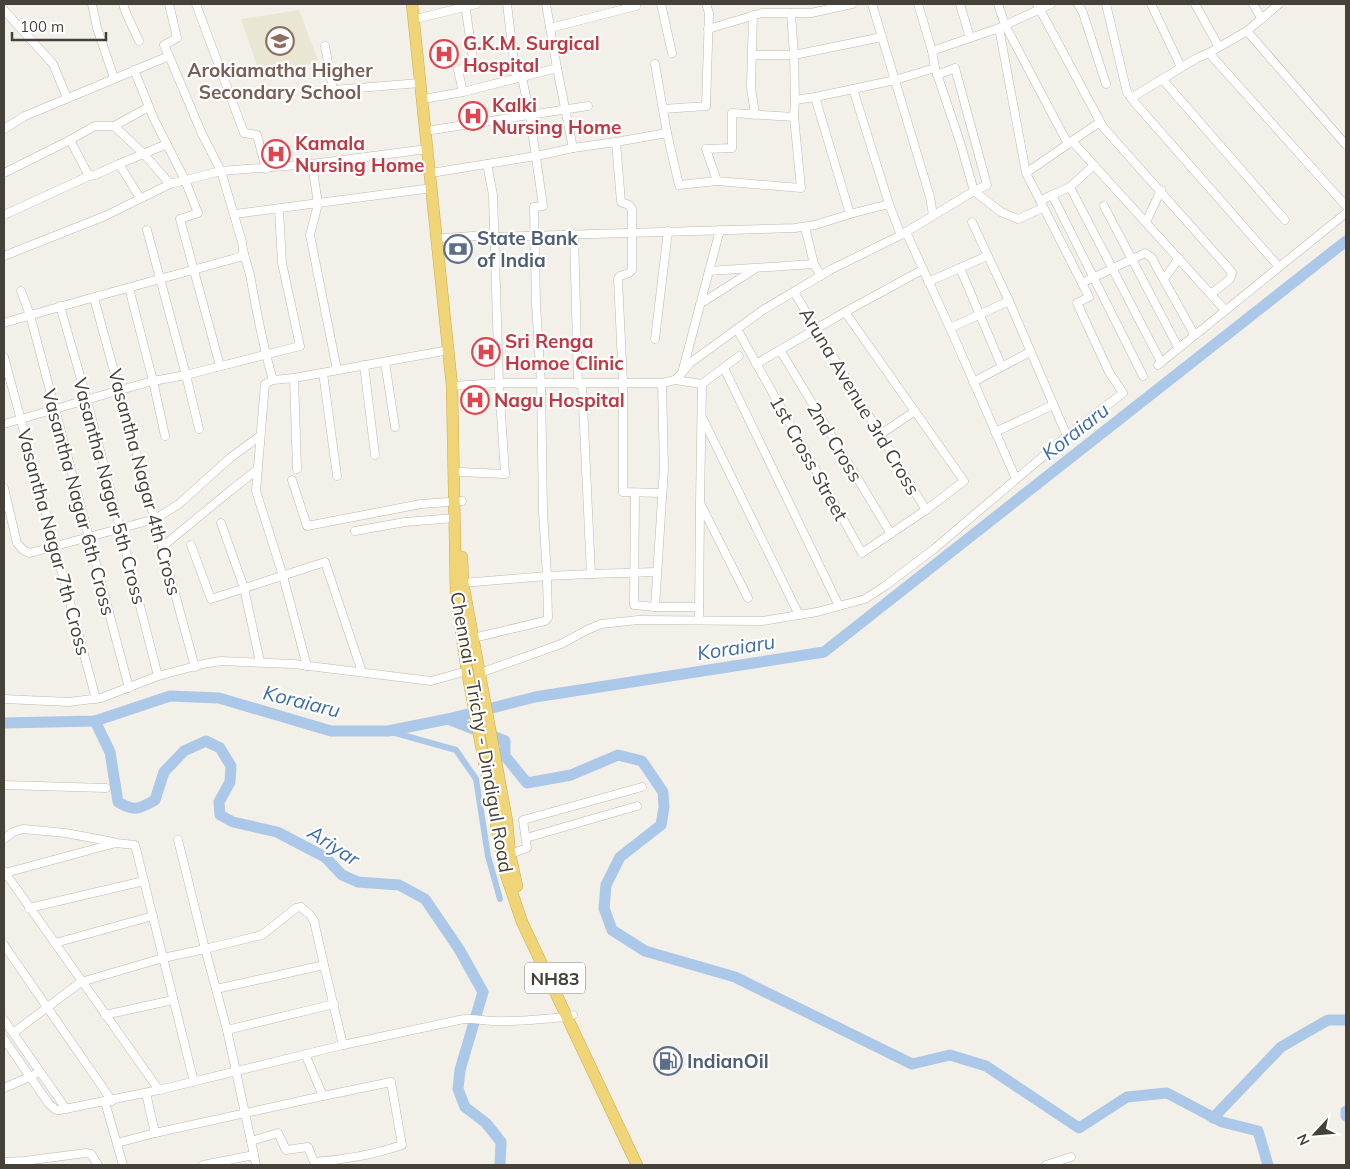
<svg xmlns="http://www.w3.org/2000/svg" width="1350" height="1169" font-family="Mulish,sans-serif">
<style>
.education{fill:#eae6d4}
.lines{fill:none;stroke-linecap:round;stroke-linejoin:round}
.canal{stroke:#abc8e9;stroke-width:6}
.river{stroke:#abc8e9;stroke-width:11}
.minor-casing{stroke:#bdb9ac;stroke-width:9}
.highway-casing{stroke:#cdab48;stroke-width:12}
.minor{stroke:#fff;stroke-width:8}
.highway{stroke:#efd577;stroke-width:11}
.labels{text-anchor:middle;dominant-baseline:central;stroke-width:4.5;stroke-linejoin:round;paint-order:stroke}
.shield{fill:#fff;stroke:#7d7a74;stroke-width:1}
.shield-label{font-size:18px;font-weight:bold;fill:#454138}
.health-label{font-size:19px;font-weight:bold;fill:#be3a42;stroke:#fff;text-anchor:start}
.education-label{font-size:19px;font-weight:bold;fill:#785e54;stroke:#fff}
.service-label{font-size:19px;font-weight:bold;fill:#4e5e75;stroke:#fff;text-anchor:start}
.street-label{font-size:19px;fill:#454138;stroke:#fff}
.water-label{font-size:20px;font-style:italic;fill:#3c6da6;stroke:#fff}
</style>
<rect width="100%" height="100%" fill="#f2f0e8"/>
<!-- education -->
<path class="education" d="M299,10L319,63L259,71L241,19Z"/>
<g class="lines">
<!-- canal -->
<path class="canal" d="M388,731L456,750L476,779L488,856L500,899"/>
<!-- river -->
<g class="river">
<path d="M448,719L505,741V756L527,783L571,775L618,755L642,761L663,792L664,807L661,825L620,857L606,885L604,908L612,930L645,951L735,977L912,1064L950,1055L986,1066L1079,1128L1127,1097L1167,1093L1222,1122L1258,1131L1268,1165"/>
<path d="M95,721L110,752L118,802C135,812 139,809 155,800L164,772L184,751L206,741L220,748L231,766L230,782L219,802L220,815L233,822L277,832L325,857L342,875L358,882L399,885L425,899L459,949L483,992L460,1070L458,1089L465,1107L486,1123L501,1142L500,1165"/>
<path d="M4,723L95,721L170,696L219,698L331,731H388L448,719L535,697L824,652L1346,241"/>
<path d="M1346,1111V1116"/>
<path d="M1213,1118L1281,1047L1328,1020H1346"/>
</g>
<defs>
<g id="minor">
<path d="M92,4L97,28L114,78"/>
<path d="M123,4L126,13L139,41"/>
<path d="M196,4L244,133L257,135L266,169"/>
<path d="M507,4L516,78"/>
<path d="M546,4L557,68L573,148"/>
<path d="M661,4L672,53"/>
<path d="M872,4L930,197L933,215"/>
<path d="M960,4L970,38"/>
<path d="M998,4L1005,25L1068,144L1072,141L1225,310"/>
<path d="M1037,4L1103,127L1230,270L1232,273L1230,279L1211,294"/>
<path d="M1078,4L1083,13L1106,84"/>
<path d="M1106,4L1125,84L1127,92L1136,104L1279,267"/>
<path d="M1151,4L1181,67"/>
<path d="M1195,4L1219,47"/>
<path d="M1253,4L1262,19"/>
<path d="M4,10L53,64L67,98"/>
<path d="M753,15L751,87L755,115"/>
<path d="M413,18H420L476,4"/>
<path d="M550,28L636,6"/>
<path d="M708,29L762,13H811L852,4"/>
<path d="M1247,31L1346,145"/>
<path d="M325,46L333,90L420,83"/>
<path d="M932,51L999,28L1051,4"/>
<path d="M1209,53L1346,206"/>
<path d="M753,55H794L791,13"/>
<path d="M169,56L164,45L177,38L169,4"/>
<path d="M655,64L667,133L679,185L717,181"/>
<path d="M134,70L154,119L185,180L198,213L180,219L220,366"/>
<path d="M937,75L955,68L987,185L974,191L1001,212L1018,219L1043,208"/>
<path d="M522,77L530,116L543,206L534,207L536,304L541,383L543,512L547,576L591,574L582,384"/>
<path d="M1163,80L1285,220"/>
<path d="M853,89L815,97L795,100L794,55L882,37"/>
<path d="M463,92L458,70L474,66L465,4"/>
<path d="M815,97L850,214"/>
<path d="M429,98L463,92L557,68"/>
<path d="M1131,98L1197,58L1209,53L1247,31L1279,4"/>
<path d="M663,109L706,106L709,13L706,4"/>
<path d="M794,117L732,113V148L706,149L717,181L801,188L794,117L795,100"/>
<path d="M114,126L149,107"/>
<path d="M4,129L25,116L169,56L202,134L221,171L312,164L427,149"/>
<path d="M432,130L588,106"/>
<path d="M70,140L95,126H114L143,153L170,184"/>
<path d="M1072,141L1100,122"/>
<path d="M616,142L621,202L629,205L632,209V270L629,273L620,276L618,279L623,383V492L662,493"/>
<path d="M119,164L167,144"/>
<path d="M312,164L318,204L310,235L337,370"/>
<path d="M437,172L536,156L573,148L616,142L667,133"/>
<path d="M4,173L70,140L89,176L4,215"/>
<path d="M1026,173L1068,144"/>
<path d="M89,176L95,175L119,164L140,198"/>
<path d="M1070,187L1161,362"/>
<path d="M1052,195L1070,187L1093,166"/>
<path d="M1040,201L1052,195L1143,376"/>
<path d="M1104,206L1178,347"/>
<path d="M235,214L432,188"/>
<path d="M972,222L1009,301L1067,436"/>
<path d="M1146,222L1161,190"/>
<path d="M805,227L814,264"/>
<path d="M147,230L186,375L199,429"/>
<path d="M906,232L950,328L1016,479"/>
<path d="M574,234L578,384"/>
<path d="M901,235L889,204L853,89L895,80L935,68"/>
<path d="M444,238L473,236L495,237L795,228L815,225L850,214L889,204"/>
<path d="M4,256L105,216L170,184L221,171L242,242C243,256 249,267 251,280C257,314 263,347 273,380"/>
<path d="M960,268L1002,367"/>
<path d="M709,271L720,230"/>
<path d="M1164,279L1179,258"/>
<path d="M928,282L987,256"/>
<path d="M1082,283L1145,253L1152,258L1156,266L1194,334"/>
<path d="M129,288L153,381L165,436"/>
<path d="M21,291L30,315L129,688"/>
<path d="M794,292L926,510"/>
<path d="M94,298L195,667"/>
<path d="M700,304L755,269"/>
<path d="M60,306L87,400L158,676"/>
<path d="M4,323C82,300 161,279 240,257L243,253"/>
<path d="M950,328L1009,301"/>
<path d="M737,329L862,553L926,510L964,481L845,312"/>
<path d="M655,339L668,231"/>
<path d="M780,350L891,534"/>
<path d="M4,357L96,699"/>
<path d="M385,362L395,427"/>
<path d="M756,364L845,312L922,270"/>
<path d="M364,365L375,455"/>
<path d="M1158,365L1346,213"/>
<path d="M724,368L839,606"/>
<path d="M323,373L337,476"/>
<path d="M682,373L690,363L763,310L830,270L901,235L974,191L960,142L935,68L932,51L918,4"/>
<path d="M294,378L297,469"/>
<path d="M675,380L702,384L739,356"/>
<path d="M973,382L1030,352"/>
<path d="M702,384L700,503L748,598"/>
<path d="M452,386L499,383H662L675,380L682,373L709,271L814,264L821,276"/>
<path d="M703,419L799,615"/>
<path d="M4,424L120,390L153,381L186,375L300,346L282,263L279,209"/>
<path d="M995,432L1053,405"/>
<path d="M881,434L915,411"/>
<path d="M461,472L505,474L499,383L493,195L487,164"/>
<path d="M292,480L307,526L421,504L462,501"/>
<path d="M4,488L17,543L23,550L30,553L155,519L179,504L230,458L260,436"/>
<path d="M635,493L634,605L655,607H699"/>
<path d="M221,523L244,588L260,662"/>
<path d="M355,531L405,522L455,518"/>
<path d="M191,545L211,599L325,562L362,672"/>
<path d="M162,547L230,491L257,470"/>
<path d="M591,574L657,572"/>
<path d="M463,583L547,576L548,618L545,621L473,638"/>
<path d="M655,607L664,468L662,383"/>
<path d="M699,620L700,505"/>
<path d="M307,666L283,576L256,491L265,384L273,380L294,378L449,350"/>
<path d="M480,673L561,644L587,630L601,624L638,620L762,621L817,612L865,599L885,586L934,549L1067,436L1123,393L1109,372L1077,303L1089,297L1026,173L999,28"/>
<path d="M4,699L69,702L101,698L158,676L203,664L221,661L293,664L431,681L467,671"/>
<path d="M4,785L106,788"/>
<path d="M526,838L637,806"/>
<path d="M4,839L13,832L23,829L66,833L113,842"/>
<path d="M178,840L205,949L262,935L296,908L301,907L311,916L314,921L324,965"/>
<path d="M510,854L527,848L523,820L642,787"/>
<path d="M4,871L159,1090"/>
<path d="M5,873L116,843L135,845L194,1082"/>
<path d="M29,908L144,881"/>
<path d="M55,943L153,916"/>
<path d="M4,945L112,1101"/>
<path d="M105,1015L173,1000"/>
<path d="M4,1020L66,1109"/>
<path d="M227,1030L334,1004"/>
<path d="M13,1033L81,982L163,958L205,949L216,989"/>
<path d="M4,1039L49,1104L56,1110H60L159,1090L343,1045L459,1020C471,1017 483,1021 495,1021C519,1022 543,1019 567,1017L573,1015"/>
<path d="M305,1054L323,1096L391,1082L402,1145C376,1154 341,1160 314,1162L308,1147L286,1150L278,1133L251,1141L227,1030L216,989L324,965L343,1045"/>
<path d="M4,1088L34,1075"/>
<path d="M146,1093L155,1133L323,1096"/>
<path d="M105,1102L123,1165"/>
<path d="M117,1143L155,1133"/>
<path d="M254,1155L256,1165"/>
<path d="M4,1162L24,1161L86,1153L91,1154L98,1165"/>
<path d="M203,1165L254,1155L251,1141"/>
<path d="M1046,1165L1071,1157"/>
</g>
<g id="highway">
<path d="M412,4L452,386L456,597L467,671L505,872L522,922L637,1165"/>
<path d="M462,557L463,583L507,821L510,854L517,886"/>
</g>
</defs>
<!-- minor casing -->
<use href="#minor" class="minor-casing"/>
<!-- highway casing -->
<use href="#highway" class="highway-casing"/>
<!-- minor -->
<use href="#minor" class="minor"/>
<!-- highway -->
<use href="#highway" class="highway"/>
</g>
<!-- icons -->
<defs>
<symbol id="school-ring" viewBox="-11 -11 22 22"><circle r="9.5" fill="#fff" stroke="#8d6e63" stroke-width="1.5"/><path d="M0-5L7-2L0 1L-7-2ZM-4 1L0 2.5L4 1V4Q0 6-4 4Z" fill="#8d6e63"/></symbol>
<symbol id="hospital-ring" viewBox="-11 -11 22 22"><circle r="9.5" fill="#fff" stroke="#e0444e" stroke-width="1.5"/><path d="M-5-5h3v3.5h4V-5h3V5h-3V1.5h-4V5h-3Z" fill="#e0444e"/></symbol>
<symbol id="bank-ring" viewBox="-11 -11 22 22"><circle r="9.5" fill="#fff" stroke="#5c6f8a" stroke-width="1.5"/><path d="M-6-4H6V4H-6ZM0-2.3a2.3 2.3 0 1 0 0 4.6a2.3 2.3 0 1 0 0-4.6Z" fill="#5c6f8a"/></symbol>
<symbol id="fuel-ring" viewBox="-11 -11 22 22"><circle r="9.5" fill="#fff" stroke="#5c6f8a" stroke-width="1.5"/><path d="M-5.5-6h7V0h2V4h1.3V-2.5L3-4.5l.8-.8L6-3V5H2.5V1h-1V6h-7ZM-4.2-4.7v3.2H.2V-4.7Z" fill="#5c6f8a"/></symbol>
</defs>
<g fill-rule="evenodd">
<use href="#school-ring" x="264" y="25" width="32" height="32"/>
<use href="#hospital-ring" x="428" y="38" width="32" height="32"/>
<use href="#hospital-ring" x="457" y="100" width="32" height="32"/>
<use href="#hospital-ring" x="260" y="138" width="32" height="32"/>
<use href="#bank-ring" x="442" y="233" width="32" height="32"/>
<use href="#hospital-ring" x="470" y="336" width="32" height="32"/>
<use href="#hospital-ring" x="459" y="384" width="32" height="32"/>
<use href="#fuel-ring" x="652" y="1045" width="32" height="32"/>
</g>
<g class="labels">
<!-- shield labels -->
<rect class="shield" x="525" y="962.5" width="60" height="31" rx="4"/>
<g class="shield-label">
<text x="555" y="978">NH83</text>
</g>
<!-- health labels -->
<g class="health-label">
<text x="463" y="43">G.K.M. Surgical<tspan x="463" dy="22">Hospital</tspan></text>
<text x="492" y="105">Kalki<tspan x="492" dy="22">Nursing Home</tspan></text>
<text x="295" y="143">Kamala<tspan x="295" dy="22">Nursing Home</tspan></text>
<text x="505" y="341">Sri Renga<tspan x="505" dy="22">Homoe Clinic</tspan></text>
<text x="494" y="400">Nagu Hospital</text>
</g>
<!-- education labels -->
<g class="education-label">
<text x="280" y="70">Arokiamatha Higher<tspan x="280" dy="22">Secondary School</tspan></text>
</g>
<!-- service labels -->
<g class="service-label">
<text x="477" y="238">State Bank<tspan x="477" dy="22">of India</tspan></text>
<text x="687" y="1061">IndianOil</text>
</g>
<!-- street labels -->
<g class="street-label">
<text transform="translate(860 401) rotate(59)">Aruna Avenue 3rd Cross</text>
<text transform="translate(835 442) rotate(59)">2nd Cross</text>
<text transform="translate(809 458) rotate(61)">1st Cross Street</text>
<text transform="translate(145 482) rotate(75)">Vasantha Nagar 4th Cross</text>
<text transform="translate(110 491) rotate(75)">Vasantha Nagar 5th Cross</text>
<text transform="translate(79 502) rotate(75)">Vasantha Nagar 6th Cross</text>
<text transform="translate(54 542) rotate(75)">Vasantha Nagar 7th Cross</text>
<text transform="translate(482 732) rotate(80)">Chennai - Trichy - Dindigul Road</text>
</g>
<!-- water labels -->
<g class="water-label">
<text transform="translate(1075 431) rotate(-38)">Koraiaru</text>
<text transform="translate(736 647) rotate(-9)">Koraiaru</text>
<text transform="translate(302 701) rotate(14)">Koraiaru</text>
<text transform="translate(334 845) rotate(33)">Ariyar</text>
</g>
</g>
<!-- border -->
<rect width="1350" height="1169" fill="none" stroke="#454138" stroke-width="10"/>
<!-- north arrow -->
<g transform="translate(1315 1134) rotate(244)" stroke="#ffffff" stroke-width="4" paint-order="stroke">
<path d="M0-4L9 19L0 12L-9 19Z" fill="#454138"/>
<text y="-8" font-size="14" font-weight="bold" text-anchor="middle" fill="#454138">N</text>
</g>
<!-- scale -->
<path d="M12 32v8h94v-8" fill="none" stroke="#454138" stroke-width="2.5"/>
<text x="20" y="32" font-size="15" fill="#454138" stroke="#ffffff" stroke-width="4" paint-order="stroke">100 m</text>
</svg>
